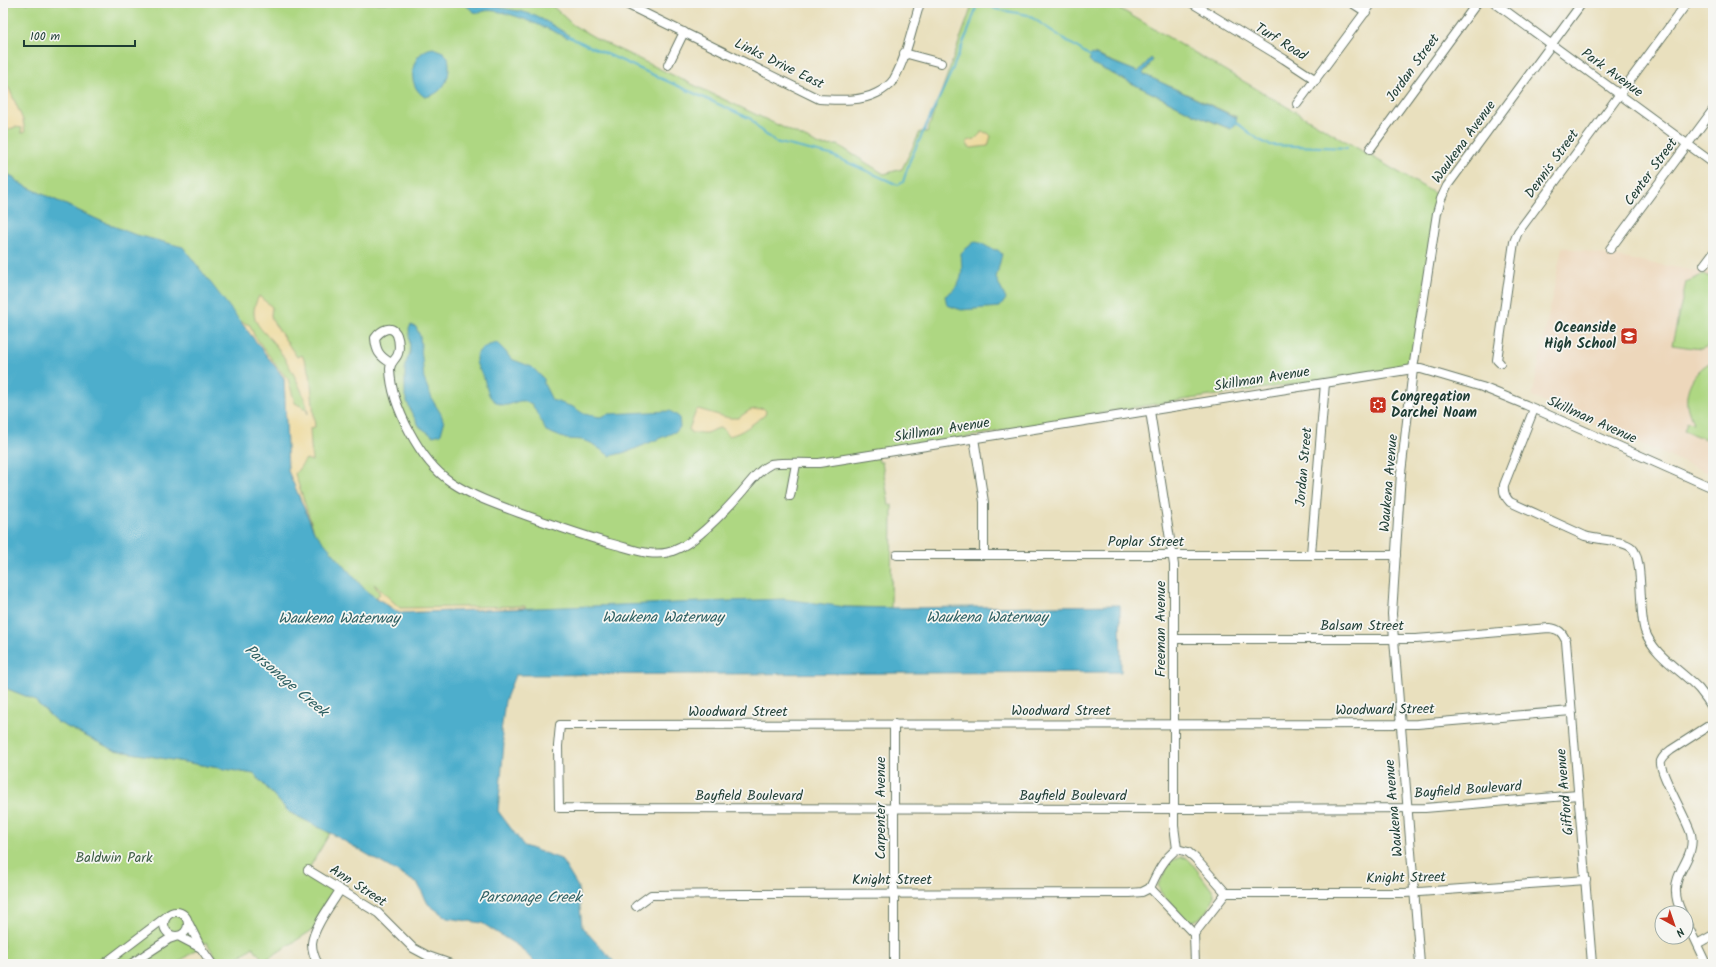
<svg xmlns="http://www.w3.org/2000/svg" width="1716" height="967" font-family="Kalam,sans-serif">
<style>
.built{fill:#edd7bb}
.green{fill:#aed782;stroke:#668a5b;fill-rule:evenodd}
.sand{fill:#eeda9e;stroke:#868c69}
.water{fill:#4daecc;stroke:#367680}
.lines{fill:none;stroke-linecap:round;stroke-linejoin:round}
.stream{stroke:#4daecc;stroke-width:2}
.minor-casing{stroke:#667664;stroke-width:10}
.minor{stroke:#fff;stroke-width:8}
.labels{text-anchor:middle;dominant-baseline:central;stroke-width:3.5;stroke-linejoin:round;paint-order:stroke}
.street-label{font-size:14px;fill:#1f3d34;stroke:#f6f6f2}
.poi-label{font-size:14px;font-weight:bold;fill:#1f3d34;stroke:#f6f6f2;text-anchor:end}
.park-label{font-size:14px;fill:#3c5c44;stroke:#f6f6f2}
.water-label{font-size:15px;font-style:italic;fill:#2d5f62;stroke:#f6f6f2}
</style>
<rect width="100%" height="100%" fill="#f6f6f2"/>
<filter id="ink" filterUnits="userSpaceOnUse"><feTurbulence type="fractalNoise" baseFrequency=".025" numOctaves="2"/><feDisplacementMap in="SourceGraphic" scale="8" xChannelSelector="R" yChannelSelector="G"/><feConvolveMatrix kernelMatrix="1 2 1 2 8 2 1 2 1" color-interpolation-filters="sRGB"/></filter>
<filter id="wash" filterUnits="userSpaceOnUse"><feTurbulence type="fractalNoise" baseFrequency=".012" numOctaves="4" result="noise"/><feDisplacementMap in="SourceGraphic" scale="16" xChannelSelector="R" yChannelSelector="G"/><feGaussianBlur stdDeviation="0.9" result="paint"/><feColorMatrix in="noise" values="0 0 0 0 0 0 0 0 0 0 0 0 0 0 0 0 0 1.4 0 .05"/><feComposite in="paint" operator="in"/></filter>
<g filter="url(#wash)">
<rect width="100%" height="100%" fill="#e9e0be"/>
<!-- built -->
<path class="built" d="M1562,247L1713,274V475L1532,397Z"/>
<!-- green -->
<g class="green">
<path d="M3,3H549L573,25L601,41L822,146L838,145L884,174L902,169L920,132H927L973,3H1110L1439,196L1412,367L1155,404L877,453L879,462H882L889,505H892L891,608L846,607L398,617L336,583L133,234L103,222L23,185L9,175L3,160ZM1094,54L1138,72L1145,66L1150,59L1149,67L1143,73L1145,75L1237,117L1230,129L1194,114L1093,64L1089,60Z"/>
<path d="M1702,275L1713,277V344L1701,349L1672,345L1686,282Z"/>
<path d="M1713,361V442L1684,431L1687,422L1693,423C1691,418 1688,411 1687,405C1685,386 1696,369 1713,361Z"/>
<path d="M3,687L33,699L57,722L114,750L254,774L289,812L330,833L308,870L340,890L317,927L264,961L253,947L229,964H221L206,942L176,964H3Z"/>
<path d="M1181,857L1187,858L1191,862L1214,893C1214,900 1211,904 1207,910C1193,929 1185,920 1173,906C1167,900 1160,894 1158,885L1171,861Z"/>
</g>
<!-- sand -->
<g class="sand">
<path d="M3,86L9,88L23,120L25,132L21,133L22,128L15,127L3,132Z"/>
<path d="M982,132L988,133L991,136L988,146L971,148L967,145V141L975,139Z"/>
<path d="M259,296L272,307L271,315L272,320L297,357L302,355L310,373L315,427L310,428L312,461L306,459L295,474L314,531L288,471L284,378L239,321L250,325L254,335L278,368L288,379L295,403L306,409L308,414C307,397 289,364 279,350C266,330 244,323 259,296Z"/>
<path d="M763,408L766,411L765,415C753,423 742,434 728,436L723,429L719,428L706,433H691L689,429L696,411L698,409L729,418H738L750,410Z"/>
<path d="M374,584L400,608L525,606V608L399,613L376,597L380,594Z"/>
</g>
<!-- water -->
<g class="water">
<path d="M463,3H472L476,7L488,3C502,10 513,9 527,13C543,18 555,27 569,35L568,38C553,31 492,2 480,13L474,12Z"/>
<path d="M433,48L443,52L448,57C452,75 445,94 425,97C405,86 410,51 433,48Z"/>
<path d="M1092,54L1138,72L1151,58L1153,60L1143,73L1145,75L1237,118L1235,125L1231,129L1194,114L1093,64L1089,60Z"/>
<path d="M3,160L9,175L23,185L103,222L133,234L183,247L284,378L288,471L314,531L366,591L399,613L785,599L846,607L897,608L1120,605L1121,672L515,675L505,701L501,732L504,744L498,811L524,846L561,859L578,887L582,927L616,964H536L521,948L482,923L447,918L428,904L418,884L334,835L289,812L254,774L114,750L57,722L33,699L3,687Z"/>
<path d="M974,242C984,242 988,250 998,250L1002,254L996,278L1006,299L1000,307L961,310L947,305L945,296C965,283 962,274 961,253Z"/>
<path d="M411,325L416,327L420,336L424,379L433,401L441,414L444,423L441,434L433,436L420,427L411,412L405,396V365L410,353L409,328Z"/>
<path d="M497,343L505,351L511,359L532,367L544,379V384L552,400L573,407L584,414L600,417L608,414L670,411L679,417L680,427L677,431L630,451L610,456L591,443L582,440L566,439L546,431L532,404C529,403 526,402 523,401C514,400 508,410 496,402C486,396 487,386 483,376C481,372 478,368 477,365C472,351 486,345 497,343Z"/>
</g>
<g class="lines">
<!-- stream -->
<g class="stream">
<path d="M986,3L995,9L1028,15L1093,58"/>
<path d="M567,36L751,119L759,129L775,142L831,155L898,185L903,182L910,160L950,75L969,29L977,5L981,3"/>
<path d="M1234,121L1259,140L1270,145L1347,148"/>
</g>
</g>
</g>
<g filter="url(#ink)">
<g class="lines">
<defs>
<g id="minor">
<path d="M624,3L819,99C838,100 860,102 877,93C882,91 891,84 894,79C907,56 912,28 920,3"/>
<path d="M1192,3L1284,59L1316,80"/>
<path d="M1352,3L1366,12"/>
<path d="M1495,3L1713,163"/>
<path d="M904,53L941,63"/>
<path d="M668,65L684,32"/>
<path d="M1297,104L1372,3"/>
<path d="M1370,149L1477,3"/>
<path d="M1610,249L1713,110"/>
<path d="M1704,265L1713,253"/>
<path d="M391,363C379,356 376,351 375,338C380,331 392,323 397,335C399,340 400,351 397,356C394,361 390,363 390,369C391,406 421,462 451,482C473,497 500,506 525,515C553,525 581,535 609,543C622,546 635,551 648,553C657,554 667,554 675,550C696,542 725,511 740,494C749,484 758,470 771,464C775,462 811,463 819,463L1413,369H1421L1482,387L1526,405L1713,488"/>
<path d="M1500,363L1497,360L1514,242L1518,232L1687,3"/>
<path d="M1534,409L1504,485C1503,492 1505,497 1510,502L1585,536C1597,540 1623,540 1632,548C1644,559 1638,611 1645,631C1654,656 1681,670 1699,689C1704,695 1709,702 1713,709"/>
<path d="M1150,411L1174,565V826L1177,849"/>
<path d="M974,438L984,502V555"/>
<path d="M790,496L796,464"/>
<path d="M1311,554L1325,383"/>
<path d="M897,555H1396"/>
<path d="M1174,639H1416L1549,628C1559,629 1562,632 1566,641L1592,964"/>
<path d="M1571,711L1417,724L560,725L558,746L559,808L1205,809L1425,808L1578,795"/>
<path d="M894,724V964"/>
<path d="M308,870L378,913L413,948L428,956L451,964"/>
<path d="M1150,888C1157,873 1163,859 1177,849L1188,852L1195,858L1226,893"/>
<path d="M1150,888L1194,934L1195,964"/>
<path d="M1226,893H1405L1586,880"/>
<path d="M636,906L651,895L739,894L1130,893L1142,892L1150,888"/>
<circle cx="176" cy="924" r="12"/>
<path d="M1682,913C1679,907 1676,900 1676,892C1674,871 1696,857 1691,834C1687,819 1658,771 1661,761C1663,756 1667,753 1671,750L1713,723"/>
<path d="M188,922L201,948L212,964"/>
<path d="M1686,922L1706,964"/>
<path d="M1194,934L1226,893"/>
<path d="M1697,944L1713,935"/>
<path d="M104,964L166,917"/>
<path d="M131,964L169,939L178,936L201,948"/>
<path d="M318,964C314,957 312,951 312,943C314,926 332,904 340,890"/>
<path d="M1420,964L1392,614L1401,473L1413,369L1437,213L1441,199L1447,186L1582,3"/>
</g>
</defs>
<!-- minor casing -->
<use href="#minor" class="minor-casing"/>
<!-- minor -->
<use href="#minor" class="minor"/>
</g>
</g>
<!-- icons -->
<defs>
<symbol id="school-square" viewBox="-11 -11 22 22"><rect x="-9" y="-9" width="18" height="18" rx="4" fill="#c8321e" stroke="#f6f6f2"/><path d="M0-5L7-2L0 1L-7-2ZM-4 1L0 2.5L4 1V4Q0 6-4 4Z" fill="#fff"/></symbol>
<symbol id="synagogue-square" viewBox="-11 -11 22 22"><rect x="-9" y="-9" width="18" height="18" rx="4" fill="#c8321e" stroke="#f6f6f2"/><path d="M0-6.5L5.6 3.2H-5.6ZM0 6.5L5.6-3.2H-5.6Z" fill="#fff"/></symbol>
</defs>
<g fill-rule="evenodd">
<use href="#school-square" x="1619" y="326" width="20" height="20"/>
<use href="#synagogue-square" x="1368" y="395" width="20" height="20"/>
</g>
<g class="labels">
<!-- street labels -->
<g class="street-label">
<text transform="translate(1281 42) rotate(32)">Turf Road</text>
<text transform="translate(779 64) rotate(26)">Links Drive East</text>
<text transform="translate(1413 68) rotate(-54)">Jordan Street</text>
<text transform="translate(1612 73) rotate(36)">Park Avenue</text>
<text transform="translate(1464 142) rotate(-54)">Waukena Avenue</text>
<text transform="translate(1552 164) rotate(-54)">Dennis Street</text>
<text transform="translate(1651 172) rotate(-54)">Center Street</text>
<text transform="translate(1262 379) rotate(-9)">Skillman Avenue</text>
<text transform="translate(1592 420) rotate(24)">Skillman Avenue</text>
<text transform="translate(942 430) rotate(-9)">Skillman Avenue</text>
<text transform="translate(1304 467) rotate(-85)">Jordan Street</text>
<text transform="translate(1389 483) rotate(-85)">Waukena Avenue</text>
<text x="1146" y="542">Poplar Street</text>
<text x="1362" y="626">Balsam Street</text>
<text transform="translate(1161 629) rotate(-90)">Freeman Avenue</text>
<text transform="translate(1385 710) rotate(-1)">Woodward Street</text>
<text x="1061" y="711">Woodward Street</text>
<text x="738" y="712">Woodward Street</text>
<text transform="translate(1468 790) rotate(-4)">Bayfield Boulevard</text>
<text transform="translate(1565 792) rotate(-95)">Gifford Avenue</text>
<text x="749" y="796">Bayfield Boulevard</text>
<text x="1073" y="796">Bayfield Boulevard</text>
<text transform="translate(881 808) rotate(-90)">Carpenter Avenue</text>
<text transform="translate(1394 808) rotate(-95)">Waukena Avenue</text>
<text transform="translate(1406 878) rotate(-1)">Knight Street</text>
<text x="892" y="880">Knight Street</text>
<text transform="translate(358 886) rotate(33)">Ann Street</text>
</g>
<!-- poi labels -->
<g class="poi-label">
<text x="1616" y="328">Oceanside<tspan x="1616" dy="16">High School</tspan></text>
<text x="1391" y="397" text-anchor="start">Congregation<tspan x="1391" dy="16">Darchei Noam</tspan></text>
</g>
<!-- park labels -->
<g class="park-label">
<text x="114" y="858">Baldwin Park</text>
</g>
<!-- water labels -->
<g class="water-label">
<text x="663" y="618">Waukena Waterway</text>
<text x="987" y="618">Waukena Waterway</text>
<text x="339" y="619">Waukena Waterway</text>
<text transform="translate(286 681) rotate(40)">Parsonage Creek</text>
<text x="530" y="898">Parsonage Creek</text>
</g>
</g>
<!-- margin -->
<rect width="1716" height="967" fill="none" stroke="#f6f6f2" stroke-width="16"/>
<!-- north arrow -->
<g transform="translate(1674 925) rotate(140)"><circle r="19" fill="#f6f6f2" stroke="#a0aca6"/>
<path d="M0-3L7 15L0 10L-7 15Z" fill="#c8321e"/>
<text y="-6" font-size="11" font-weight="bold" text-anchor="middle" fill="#1f3d34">N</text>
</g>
<!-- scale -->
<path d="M24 40v6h111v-6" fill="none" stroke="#1f3d34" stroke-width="2"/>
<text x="30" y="40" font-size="12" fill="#1f3d34" stroke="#f6f6f2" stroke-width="3" paint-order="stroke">100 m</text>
</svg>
